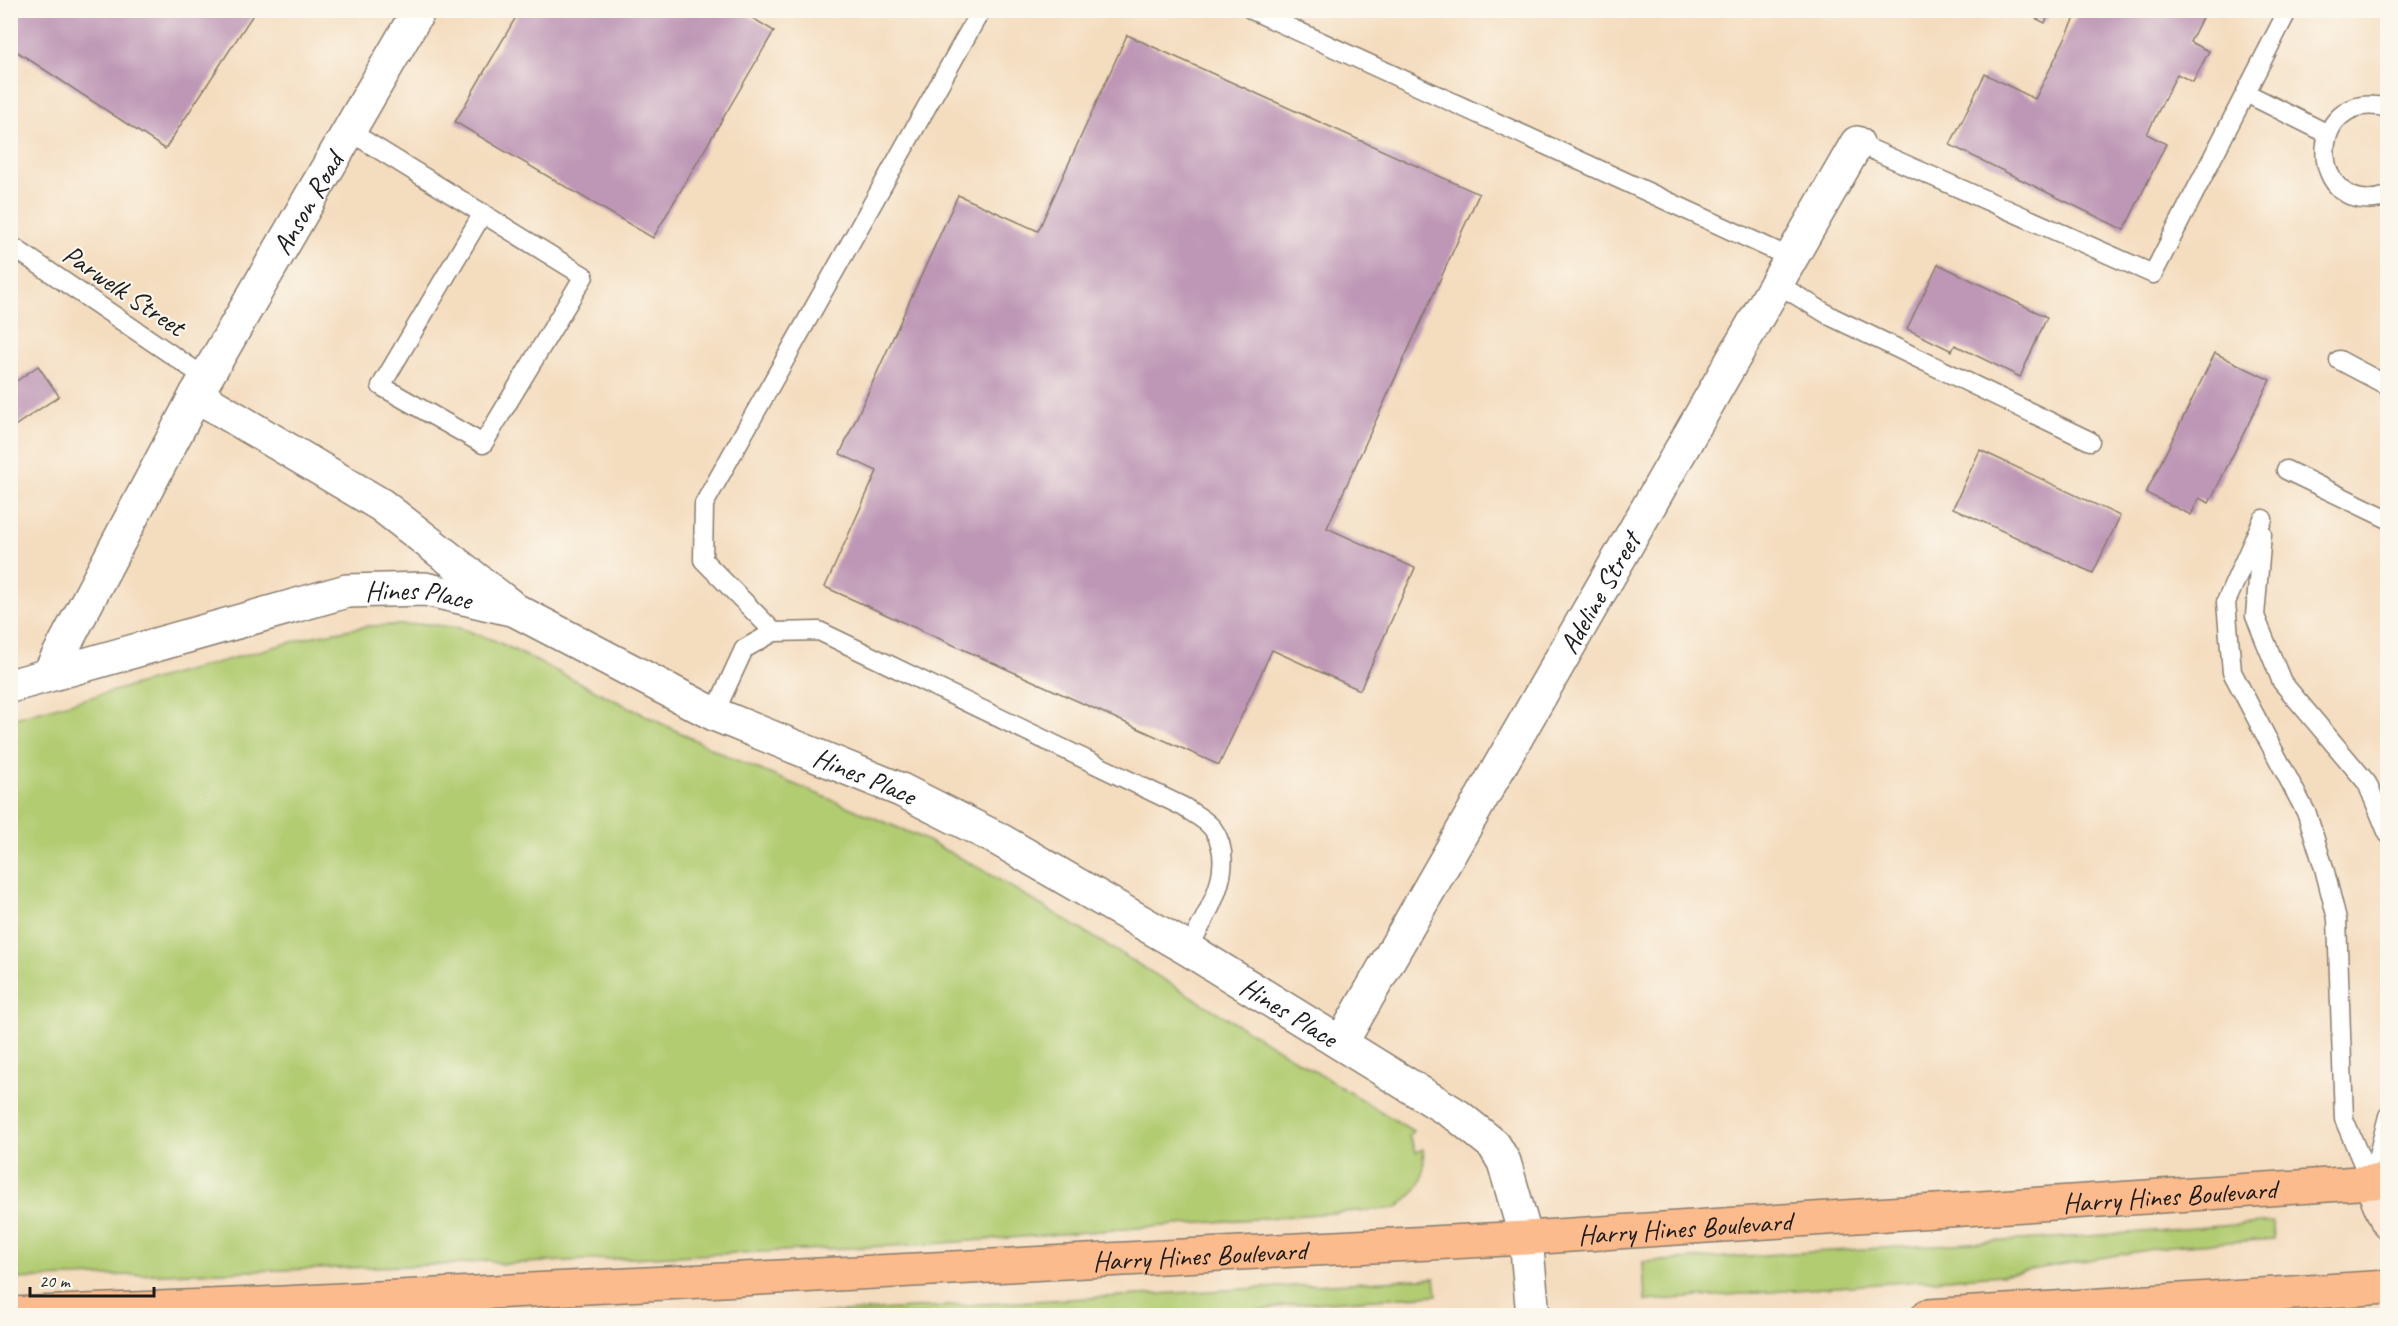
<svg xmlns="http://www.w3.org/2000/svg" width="2398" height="1326" font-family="Caveat,sans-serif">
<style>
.green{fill:#b2cc72;stroke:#677447;stroke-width:1.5}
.building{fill:#be97b6}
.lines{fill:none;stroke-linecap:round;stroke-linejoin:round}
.lane-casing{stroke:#887c6d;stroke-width:21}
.street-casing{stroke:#887c6d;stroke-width:36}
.secondary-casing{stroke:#887c6d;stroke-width:36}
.primary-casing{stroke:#887c6d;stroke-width:36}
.lane{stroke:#fff;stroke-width:18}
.street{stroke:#fff;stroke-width:33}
.secondary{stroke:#fde4d1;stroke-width:33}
.primary{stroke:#fbbb8c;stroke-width:33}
.labels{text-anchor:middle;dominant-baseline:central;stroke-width:4.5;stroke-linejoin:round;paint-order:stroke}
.street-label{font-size:28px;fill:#1c1c1c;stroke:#fbf7ec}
</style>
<rect width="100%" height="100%" fill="#fbf7ec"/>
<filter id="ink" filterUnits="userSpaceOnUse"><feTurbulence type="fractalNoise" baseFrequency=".0167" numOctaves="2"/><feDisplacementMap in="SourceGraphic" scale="12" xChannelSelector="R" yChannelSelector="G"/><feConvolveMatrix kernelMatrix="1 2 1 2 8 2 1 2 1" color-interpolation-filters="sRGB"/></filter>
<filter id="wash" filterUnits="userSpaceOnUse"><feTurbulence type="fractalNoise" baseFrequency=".008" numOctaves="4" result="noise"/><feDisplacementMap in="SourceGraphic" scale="24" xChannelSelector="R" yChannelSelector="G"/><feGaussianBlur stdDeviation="1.35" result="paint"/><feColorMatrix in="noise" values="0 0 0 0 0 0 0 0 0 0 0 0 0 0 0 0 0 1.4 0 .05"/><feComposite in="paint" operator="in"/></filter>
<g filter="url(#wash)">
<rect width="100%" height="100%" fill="#f4dcbe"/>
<!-- green -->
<g class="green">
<path d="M427,624L460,628L496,641L727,756L920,837L983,870L1413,1131L1409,1136L1416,1152L1423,1149C1426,1182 1422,1187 1396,1208L930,1244L502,1264L489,1260L463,1264L11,1279V719L314,636L368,626Z"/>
<path d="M2273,1222L2274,1239L2170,1246L2001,1275L1645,1301L1643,1262L2089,1236Z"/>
<path d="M1435,1278L1437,1295L1295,1304L1233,1315H791Z"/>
</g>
<g id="blocks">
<!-- building -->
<g class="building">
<path d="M10,10H256L165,149L10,47Z"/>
<path d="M520,10H739L774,31L653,238L455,122Z"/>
<path d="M2019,10H2051L2045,23Z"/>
<path d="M2079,10H2206L2190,42L2209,51L2193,82L2177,74L2147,134L2166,144L2124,230L1950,145L1985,74L2035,99Z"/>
<path d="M1127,35L1479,194L1327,528L1415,568L1360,690L1272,650L1219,765L825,587L877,471L840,454L958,195L1038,231Z"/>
<path d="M1938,264L2047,317L2020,377L1955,345L1952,351L1907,329Z"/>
<path d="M2215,353L2270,380L2209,503L2199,498L2191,515L2146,493Z"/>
<path d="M38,366L59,396L10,429V375L15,382Z"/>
<path d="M1980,450L2120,516L2093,573L1953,508Z"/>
</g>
</g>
</g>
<g filter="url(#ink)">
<use href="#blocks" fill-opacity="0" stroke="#887c6d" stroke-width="1.5"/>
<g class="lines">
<defs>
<g id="lane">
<path d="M1252,10L1791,258"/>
<path d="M2246,93L2328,134"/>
<path d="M2388,108C2302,86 2307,222 2388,196"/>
<path d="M349,131L584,276L483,444L381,386L483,213"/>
<path d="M1857,143L2153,274L2288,10"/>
<path d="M10,245L206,378"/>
<path d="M1776,283L1832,317L2090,441"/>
<path d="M2339,360L2388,386"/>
<path d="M2286,470L2388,519"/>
<path d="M2263,519L2226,602L2232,672L2307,814L2324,868L2337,919L2344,1119L2371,1183"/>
<path d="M2262,534L2255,616L2282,682L2367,783L2388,834"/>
<path d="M774,632L703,560L704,504L981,10"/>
<path d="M714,714L744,649L774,632L819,631L1184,807C1192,813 1207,820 1213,829C1239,867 1206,915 1188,949"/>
<path d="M2371,1183L2388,1116"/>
</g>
<g id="street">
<path d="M196,395L381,505L509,605"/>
<path id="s1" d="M49,674L196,395L419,10"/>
<path id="s2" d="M10,686L347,591L425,589L515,610L714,714L901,790L998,839L1188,949L1458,1116L1494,1145L1504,1162L1526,1238L1533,1316"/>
<path id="s3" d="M1341,1043L1857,143"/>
</g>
<path id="secondary" d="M2371,1183L2388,1223"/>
<g id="primary">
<path id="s4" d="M10,1314L283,1303L1526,1238L2388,1181"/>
<path d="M1928,1316L2388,1287"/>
</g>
</defs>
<!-- lane casing -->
<use href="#lane" class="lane-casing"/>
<!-- street casing -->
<use href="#street" class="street-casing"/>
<!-- secondary casing -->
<use href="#secondary" class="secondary-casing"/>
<!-- primary casing -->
<use href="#primary" class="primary-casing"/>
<!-- lane -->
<use href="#lane" class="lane"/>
<!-- street -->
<use href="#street" class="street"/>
<!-- secondary -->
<use href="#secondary" class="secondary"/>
<!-- primary -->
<use href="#primary" class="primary"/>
</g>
</g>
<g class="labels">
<!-- street labels -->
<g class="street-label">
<text stroke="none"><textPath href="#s1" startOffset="537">Anson Road</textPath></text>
<text transform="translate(124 290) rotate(34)">Parwelk Street</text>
<text stroke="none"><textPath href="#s3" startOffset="519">Adeline Street</textPath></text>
<text stroke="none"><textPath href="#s2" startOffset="422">Hines Place</textPath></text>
<text stroke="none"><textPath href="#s2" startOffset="908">Hines Place</textPath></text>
<text stroke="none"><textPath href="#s2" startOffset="1394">Hines Place</textPath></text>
<text stroke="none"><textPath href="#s4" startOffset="2163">Harry Hines Boulevard</textPath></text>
<text stroke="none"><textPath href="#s4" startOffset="1677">Harry Hines Boulevard</textPath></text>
<text stroke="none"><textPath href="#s4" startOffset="1191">Harry Hines Boulevard</textPath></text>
</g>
</g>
<!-- margin -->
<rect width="2398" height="1326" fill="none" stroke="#fbf7ec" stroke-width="36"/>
<!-- scale -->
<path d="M30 1287v9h124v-9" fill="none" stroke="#1c1c1c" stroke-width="3"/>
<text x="39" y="1287" font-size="18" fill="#1c1c1c" stroke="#fbf7ec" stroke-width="4.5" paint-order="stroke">20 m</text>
</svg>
